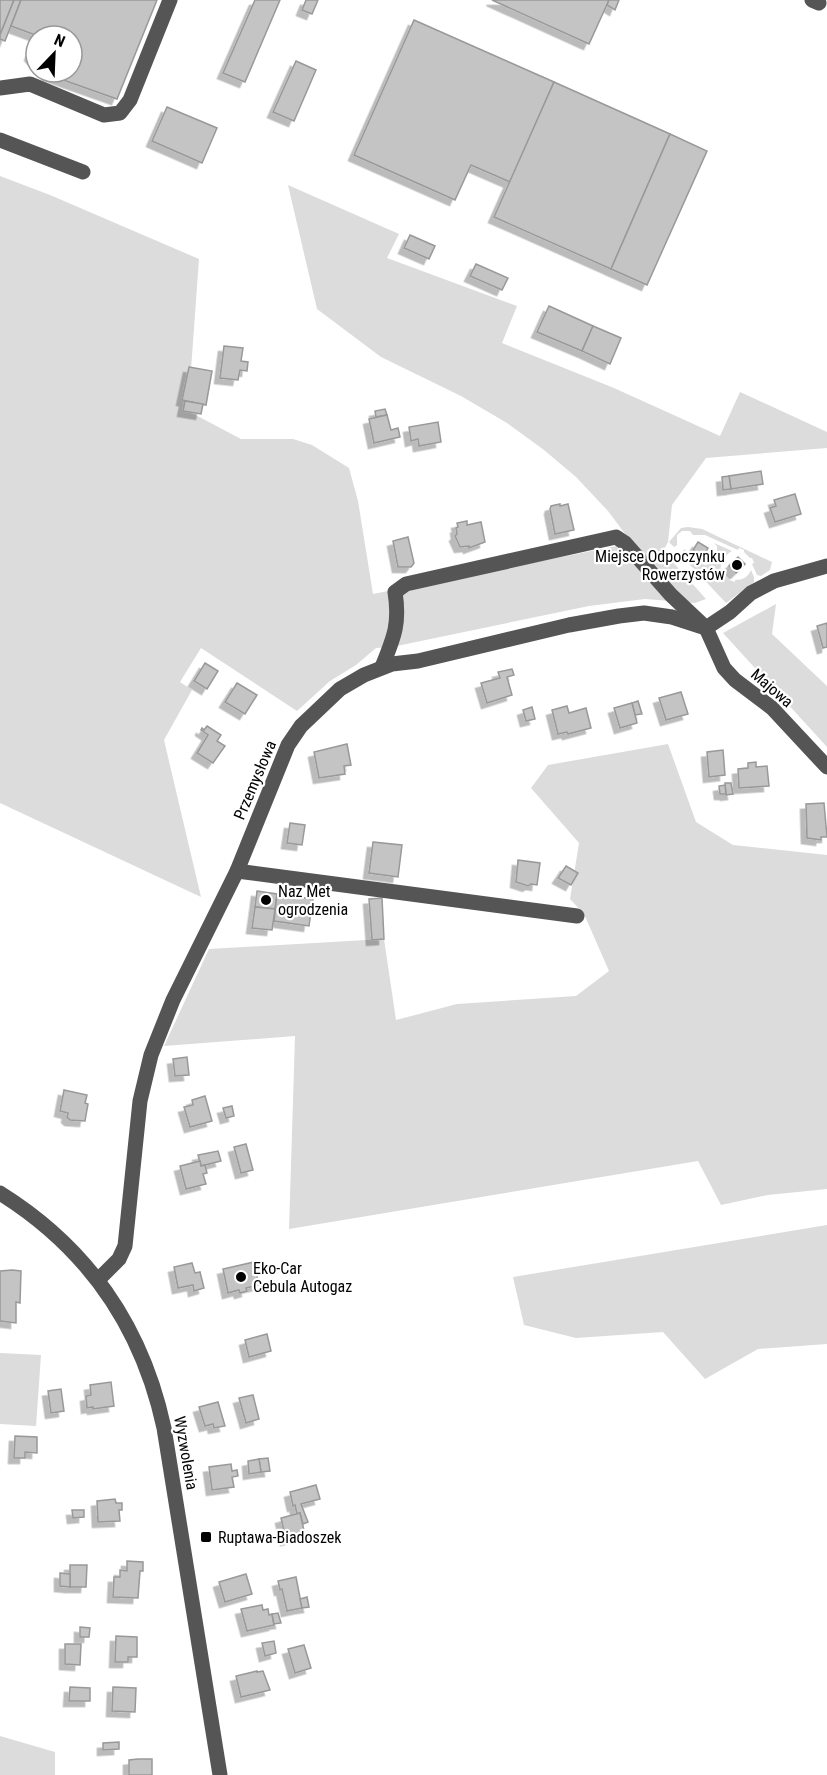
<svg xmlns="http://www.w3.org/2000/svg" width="827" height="1775" font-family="'Roboto Condensed',sans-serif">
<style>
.green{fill:#dcdcdc}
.building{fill:#c4c4c4;stroke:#999;stroke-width:1.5;filter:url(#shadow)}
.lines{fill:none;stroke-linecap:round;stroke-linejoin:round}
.minor{stroke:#555;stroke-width:15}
.poi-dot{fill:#000;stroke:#fff;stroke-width:2}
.labels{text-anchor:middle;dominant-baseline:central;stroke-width:4.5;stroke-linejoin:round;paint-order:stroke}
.poi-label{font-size:16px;fill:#000;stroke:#fff;text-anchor:start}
.street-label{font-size:16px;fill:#000;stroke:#fff}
</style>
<defs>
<filter id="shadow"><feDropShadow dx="-5.5" dy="5.5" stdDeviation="0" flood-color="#0004"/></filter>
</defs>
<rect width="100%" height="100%" fill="#fff"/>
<!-- green -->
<g class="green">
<path d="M0,176L50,195L199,259L188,411L241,439H293L312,445L349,468L358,501L373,594L632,543L608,511L576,477L544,450L507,423L461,396L381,357L317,309L288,185L399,234L387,258L517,306L502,343L614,388L720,436L740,392L827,432V448L706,458L672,505L668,542L663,551L706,599L695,603L645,599L589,606L392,647L376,648L356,665L330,681L297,711L201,648L180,682L192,690L164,740L201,897L0,803Z"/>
<path d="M688,527L702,529L772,562L770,570L761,576L757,575L752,564L754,563L752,558H750L744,552V550L739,548L738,550L705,535H693L690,531H682L677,535V545L674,547L669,542L681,528Z"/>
<path d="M714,543L732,551C724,555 719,565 721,572L723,571L730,578L729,580L735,582V580C743,580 748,577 751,570L754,577V582L726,603L680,554L685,549L690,560L706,565L711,562L710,560L717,551V546Z"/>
<path d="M776,604L772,634L827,686V747L723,633Z"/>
<path d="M668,744L696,822L733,845L827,855V1189L768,1195L721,1205L698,1161L289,1229L295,1036L164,1046L209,949L384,939L396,1020L457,1004L576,996L609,971L584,914L570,899L579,843L531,788L548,765Z"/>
<path d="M827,1225V1344L758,1349L705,1379L663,1332L576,1338L524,1325L513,1277Z"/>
<path d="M0,1353L41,1355L36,1426L0,1424Z"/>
<path d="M0,1736L55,1752V1775H0Z"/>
</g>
<!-- building -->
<g class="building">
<path d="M0,0H14L0,35Z"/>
<path d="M14,0H21L5,41L0,39V35Z"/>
<path d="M21,0H157L117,99L49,75L46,72H72V36H38L11,26Z"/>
<path d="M255,0H280L245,82L223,73Z"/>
<path d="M306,0H318L312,14L302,10Z"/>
<path d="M492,0H609L589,44Z"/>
<path d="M609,0H619L615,10L607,5Z"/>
<path d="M414,20L554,82L510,182L471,165L455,200L354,155Z"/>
<path d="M36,40V62L30,55Z"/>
<path d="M296,61L316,70L294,121L273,112Z"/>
<path d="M554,82L670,134L611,269L494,217Z"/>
<path d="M167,107L217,128L202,163L152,141Z"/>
<path d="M670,134L707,151L647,285L611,269Z"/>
<path d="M410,235L435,246L429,259L404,248Z"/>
<path d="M476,264L508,278L502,290L470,276Z"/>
<path d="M549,306L593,326L582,351L537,332Z"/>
<path d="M593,326L621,338L610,364L582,351Z"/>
<path d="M224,346L243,348L241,361L248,362L247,371L240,370L238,380L220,378Z"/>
<path d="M189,367L212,371L206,405L182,400Z"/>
<path d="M185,401L203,404L201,414L183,411Z"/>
<path d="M385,409L387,415L376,417L375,411Z"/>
<path d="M387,415L391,430L398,428L400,437L374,443L369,419Z"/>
<path d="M438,422L441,442L419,446L418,439L411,441L409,427Z"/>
<path d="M761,471L763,484L731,489L729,476Z"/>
<path d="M729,476L731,489L723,490L722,477Z"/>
<path d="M795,494L801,514L775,522L770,508L776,506L774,500Z"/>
<path d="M560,504V506L568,504L574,530L555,534L550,509L551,506Z"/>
<path d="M467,521V525L481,522L485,542L469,548V546L460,547L455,536L457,534L456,528L458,527L457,523Z"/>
<path d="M408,537L414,563L411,567H398L393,541Z"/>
<path d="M698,542L708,548L704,556L693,550Z"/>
<path d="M738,557L745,564L736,573L729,566Z"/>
<path d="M827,623V647L823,648L817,626Z"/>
<path d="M205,663L218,671L207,689L194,681Z"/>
<path d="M512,669L514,675L507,677L512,695L487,703L481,683L500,678L498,672Z"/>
<path d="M237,683L257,695L245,714L225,702Z"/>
<path d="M681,692L688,714L666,720L659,698Z"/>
<path d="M638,701L642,714L635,715L632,703Z"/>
<path d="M632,703L637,723L620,728L614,708Z"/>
<path d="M567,706L569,713L586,708L591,728L568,734L567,732L558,734L552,710Z"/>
<path d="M532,707L535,719L526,721L523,710Z"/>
<path d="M207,726L221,735L217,741L225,746L213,763L197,753L208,735L201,730L202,728L204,730Z"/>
<path d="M347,744L351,765L344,766L345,774L319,778L314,752Z"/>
<path d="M723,750L725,775L709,777L707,752Z"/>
<path d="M756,762V767L767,766L769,786L739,788L738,769L748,768V763Z"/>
<path d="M725,783H731L733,794L726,795Z"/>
<path d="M725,785L726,794H720L719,786Z"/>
<path d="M824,803L827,837H821V840L807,838L806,804Z"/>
<path d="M290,823L305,825L302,845L287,843Z"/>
<path d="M373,842L402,845L398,877L369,873Z"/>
<path d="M518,860L540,863L537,885L531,884L528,886L516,882Z"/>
<path d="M566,866L578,873L571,885L558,878Z"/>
<path d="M257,891L277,894L275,909L255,907Z"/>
<path d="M277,894L313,899L309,926L274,921Z"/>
<path d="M382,898L384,939L372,940L369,899Z"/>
<path d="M255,907L275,909L272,930L252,928Z"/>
<path d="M187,1057L189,1075L175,1076L173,1059Z"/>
<path d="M64,1090L87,1095L85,1103L88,1104L85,1121L70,1120L67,1117L68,1113L60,1111Z"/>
<path d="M205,1096L212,1121L190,1127L184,1107L193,1105L192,1100Z"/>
<path d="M232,1106L234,1116L226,1118L223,1108Z"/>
<path d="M246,1144L253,1170L241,1173L234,1147Z"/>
<path d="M218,1151L221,1161L201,1166L198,1155Z"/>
<path d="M200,1161L201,1166L205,1165L207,1173L203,1174L206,1184L186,1189L180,1166Z"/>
<path d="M254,1262L259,1285L246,1288L247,1291L240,1293L239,1290L228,1293L223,1269Z"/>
<path d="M192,1263L195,1273L200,1272L204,1288L194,1291L193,1285L178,1288L174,1267Z"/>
<path d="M12,1270L21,1271L20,1303L16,1302V1323L0,1321V1271Z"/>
<path d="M267,1334L271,1351L249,1357L245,1340Z"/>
<path d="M111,1382L114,1406L93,1409V1407L87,1408L86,1396L91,1395L90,1385Z"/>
<path d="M61,1389L64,1411L51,1413L48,1391Z"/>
<path d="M253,1395L259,1419L246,1423L239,1398Z"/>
<path d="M218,1402L225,1426L214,1428L213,1424L205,1426L199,1407Z"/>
<path d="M15,1436L37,1437V1453L25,1452V1458H14Z"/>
<path d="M268,1458L270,1471L261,1472L259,1459Z"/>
<path d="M259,1459L261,1472L249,1474L248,1461Z"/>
<path d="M231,1464L232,1471L237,1470L238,1476L232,1477L234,1487L212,1490L209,1467Z"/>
<path d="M316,1485L320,1499L301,1504L308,1522L303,1524L300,1513L297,1514L295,1505L293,1506L290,1492Z"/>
<path d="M115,1499L116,1503H122V1510H119L120,1521L98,1522L97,1501Z"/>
<path d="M72,1510H84V1517L73,1518Z"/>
<path d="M300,1513L305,1535L286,1540L281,1518Z"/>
<path d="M127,1561L143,1562V1571H140L138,1598L113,1597L114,1577H120V1570L127,1571Z"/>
<path d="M70,1565H87L86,1587H70Z"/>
<path d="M60,1573L70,1574V1587L60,1586Z"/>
<path d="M246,1574L252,1594L225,1602L219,1582Z"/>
<path d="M296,1577L302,1608L287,1611L282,1589L280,1590L278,1581Z"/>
<path d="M307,1597L309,1607L302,1608L300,1599Z"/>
<path d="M262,1605L263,1610L268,1609L269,1615L272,1614L274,1625L247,1631L241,1609Z"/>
<path d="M278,1613L281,1623L274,1624L272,1614Z"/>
<path d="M80,1627L90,1628L89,1637H80Z"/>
<path d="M116,1636L137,1637V1657H128V1662H115Z"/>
<path d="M274,1641L276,1653L265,1656L262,1643Z"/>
<path d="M65,1644H81L80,1665L65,1664Z"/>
<path d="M304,1645L311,1668L295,1673L288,1649Z"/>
<path d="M257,1671V1672L263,1671L270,1690L241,1697L236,1676Z"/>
<path d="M70,1687L90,1688V1701H69Z"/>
<path d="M113,1687L136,1688L135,1712L112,1711Z"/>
<path d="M119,1742V1749L103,1750V1743Z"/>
<path d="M138,1759H152V1775H129V1760Z"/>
</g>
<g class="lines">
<!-- minor -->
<g class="minor">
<path d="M812,0L819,3"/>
<path d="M0,88L30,84L104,115L120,113L130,100L170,0"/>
<path d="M0,140L83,172"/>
<path d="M382,667C394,637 400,624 395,592L406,584L616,537L625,543L671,595L706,628L724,668L735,680L772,708L827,767"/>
<path d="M237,871L577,916"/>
<path d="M0,1193C88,1248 142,1326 164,1428L220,1775"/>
<path d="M99,1279L119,1259L125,1246L140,1101L151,1055L173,1000L237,871L288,745L301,726L340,689L364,675L392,664L418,661L569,625L619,616L644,613L672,617L706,628L730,612L751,593L774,581L827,566"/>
</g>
</g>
<!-- markers -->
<g class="poi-dot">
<circle cx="737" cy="565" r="6"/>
<circle cx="266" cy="900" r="6"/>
<circle cx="241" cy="1277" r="6"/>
<rect x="200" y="1531" width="12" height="12" rx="3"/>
</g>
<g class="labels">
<!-- poi labels -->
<g class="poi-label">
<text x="725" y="556" text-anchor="end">Miejsce Odpoczynku<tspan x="725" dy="18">Rowerzystów</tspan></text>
<text x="278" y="891">Naz Met<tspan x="278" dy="18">ogrodzenia</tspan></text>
<text x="253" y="1268">Eko-Car<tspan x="253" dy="18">Cebula Autogaz</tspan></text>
<text x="218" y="1537">Ruptawa-Biadoszek</text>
</g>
<!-- street labels -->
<g class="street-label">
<text transform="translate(772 688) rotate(41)">Majowa</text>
<text transform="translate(255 780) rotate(-67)">Przemysłowa</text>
<text transform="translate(186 1453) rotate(80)">Wyzwolenia</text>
</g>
</g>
<!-- north arrow -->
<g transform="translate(54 54) rotate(23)"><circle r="28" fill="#ffffff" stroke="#999999" stroke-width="1.5"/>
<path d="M0-4.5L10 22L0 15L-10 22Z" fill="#000000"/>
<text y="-9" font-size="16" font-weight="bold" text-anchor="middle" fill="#000000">N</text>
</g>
</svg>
